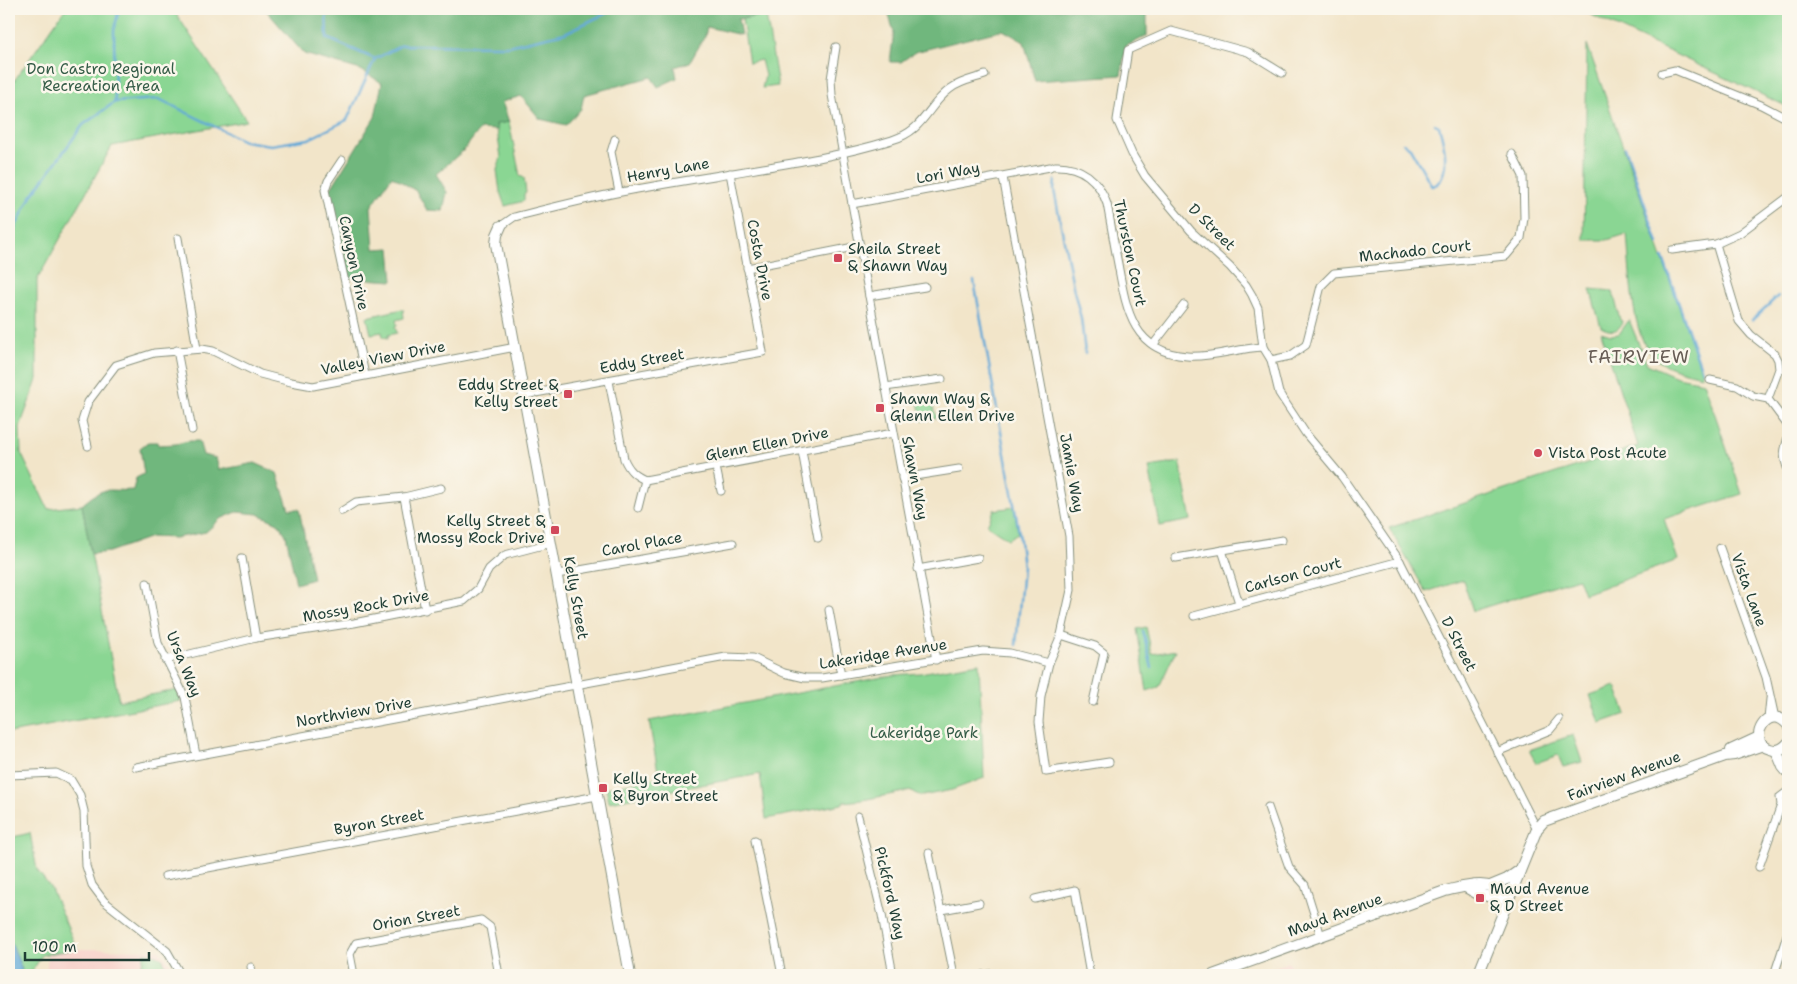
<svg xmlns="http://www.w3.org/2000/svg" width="1797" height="984" font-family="'Shantell Sans',sans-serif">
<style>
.built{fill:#f7d0c9}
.green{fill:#8ad693;stroke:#548a64}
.forest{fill:#6fb77d;stroke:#477a58}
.water{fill:#60a8d7;stroke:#407286}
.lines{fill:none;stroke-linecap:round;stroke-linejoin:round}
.stream{stroke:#60a8d7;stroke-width:2.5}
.street-casing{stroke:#88917e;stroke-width:9}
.secondary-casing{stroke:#88917e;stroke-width:12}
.street{stroke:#fff;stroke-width:7}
.secondary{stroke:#fff;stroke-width:10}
.poi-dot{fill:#d1495b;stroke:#fbf7ec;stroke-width:2}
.labels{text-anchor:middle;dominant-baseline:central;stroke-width:5;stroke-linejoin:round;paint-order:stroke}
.park-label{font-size:15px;fill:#345c47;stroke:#fbf7ec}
.street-label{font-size:15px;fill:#1f3d34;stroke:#fbf7ec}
.poi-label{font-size:15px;fill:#1f3d34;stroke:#fbf7ec;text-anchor:start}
.quarter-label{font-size:18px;letter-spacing:1px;fill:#665c54;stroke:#fbf7ec}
</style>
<rect width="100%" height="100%" fill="#fbf7ec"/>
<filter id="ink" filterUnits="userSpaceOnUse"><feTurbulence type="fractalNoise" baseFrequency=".02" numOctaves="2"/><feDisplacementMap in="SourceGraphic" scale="10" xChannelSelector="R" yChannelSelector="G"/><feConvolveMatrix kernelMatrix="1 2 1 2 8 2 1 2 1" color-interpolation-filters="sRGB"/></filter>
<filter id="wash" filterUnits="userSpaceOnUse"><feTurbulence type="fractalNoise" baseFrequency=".0096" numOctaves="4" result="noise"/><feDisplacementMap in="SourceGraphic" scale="20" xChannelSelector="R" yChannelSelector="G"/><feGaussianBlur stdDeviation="1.12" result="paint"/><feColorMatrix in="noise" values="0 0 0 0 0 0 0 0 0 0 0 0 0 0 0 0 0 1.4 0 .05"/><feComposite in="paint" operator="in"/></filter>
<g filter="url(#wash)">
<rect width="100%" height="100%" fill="#f2e5c9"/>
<!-- built -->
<g class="built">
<path d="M77,949L159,950L176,971V975H46L48,954Z"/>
<path d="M1289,962L1294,975H1252L1280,965Z"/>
</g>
<!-- green -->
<g class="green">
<path d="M65,9H173L247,121L112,146L37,280V380L20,427L21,453L48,509L82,505L119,701L177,690L181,701L9,733V88Z"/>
<path d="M1588,9H1788V107L1587,13Z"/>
<path d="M766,15L778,86L762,88L765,76L761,60L749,63L742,19Z"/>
<path d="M1587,44L1702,372V376C1686,372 1669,369 1656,359C1630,340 1630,264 1627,234L1607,240H1584Z"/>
<path d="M509,122L520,176L524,178L526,193L524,194V201L505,206L500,192L497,170L501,157L496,124Z"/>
<path d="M1590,289L1613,291L1620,320L1622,321C1620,333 1609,332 1601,327Z"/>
<path d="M403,309L404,318L396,320L397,325L395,326L397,333L388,335V338L383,337L382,332L371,334L367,317Z"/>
<path d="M1629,320L1647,364L1677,377L1704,382L1742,494L1664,519L1678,560L1584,594L1578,578L1473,611L1463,580L1426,592L1389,528L1638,446L1601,332L1611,335L1619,334Z"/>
<path d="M931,399L937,418L922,421L918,402Z"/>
<path d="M1180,462L1191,520L1160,526L1149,467Z"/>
<path d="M1014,507L1018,533L1008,539L987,525L994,510Z"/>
<path d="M1146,627L1152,654L1176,650L1159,687L1147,691L1137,629Z"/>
<path d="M979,663L984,778L952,790L922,796L909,791L862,800L843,802L842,804L766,819L760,774L609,802L606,788L659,777L649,721L893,675L920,673Z"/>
<path d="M1616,686L1626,714L1600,723L1590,695Z"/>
<path d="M1573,735L1582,762L1563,767L1558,755L1536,763L1529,750Z"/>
<path d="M30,833L37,870L50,887L77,949L42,955L30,975H9V838Z"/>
<path d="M145,953C164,955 164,958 167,975H143L141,966Z"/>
</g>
<!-- forest -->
<g class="forest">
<path d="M265,9H798V11L738,19L741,35L707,27L705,36L690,62L675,67L677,78L658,87L651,77L584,95L581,109L566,125L540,119L521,96L502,102L509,122L496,124L497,130L480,129L464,150L436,174L447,192L443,211L427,210L416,191L392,176L371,207L374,249L390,248L393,281L350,278L330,190L375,117L382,83L361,70L304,54Z"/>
<path d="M887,9H1147V36L1126,46L1121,75L1035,81L1024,42L1003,30L915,52L901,62H890L894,32Z"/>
<path d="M188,441H199L203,455L216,458L219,470L255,463L277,473L289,509H299L313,579L296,584L286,535L278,523L258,514L237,512L220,519L206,532L175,538L151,537L109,552L91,554L82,505C106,484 105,492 133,490L136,478L144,474L140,448L148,442H157L158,445L176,444Z"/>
</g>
<!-- water -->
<path class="water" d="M9,940L13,946L22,970L17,975H9Z"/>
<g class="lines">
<!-- stream -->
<g class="stream">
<path d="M326,9L327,38L375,59"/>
<path d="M115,102L114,31L119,9"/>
<path d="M1403,143L1410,148L1432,186L1437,184C1451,170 1444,143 1439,126L1435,124"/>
<path d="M1625,147L1658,243"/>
<path d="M1055,180L1054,190L1074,291L1081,318L1085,353"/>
<path d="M9,240L30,198L83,125L115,102L159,99L244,141L271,145L309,139L347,120L375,59L402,45L508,46L565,33L615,9"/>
<path d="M1663,258L1702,371"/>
<path d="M974,281L1019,532L1023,567L1016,645"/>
<path d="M1752,320L1778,296"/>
<path d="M1143,631L1152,668"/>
</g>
</g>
</g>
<g filter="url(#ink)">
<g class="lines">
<defs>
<g id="street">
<path d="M836,47L831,79L832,95L936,660"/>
<path d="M1282,73L1248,52L1171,31L1128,50L1117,120L1132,154L1145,176L1191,231L1230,267L1246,285L1252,295L1258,308L1263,347L1271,360L1279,393L1306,434L1342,477L1400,561L1537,829"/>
<path d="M1662,73L1675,70L1761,105L1788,119"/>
<path d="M615,139L611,152L619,192"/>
<path d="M342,160L328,181L325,190L365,375"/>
<path d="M1055,166C1081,165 1099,180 1107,204C1111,224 1114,244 1118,264C1126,308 1132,352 1187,356C1212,358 1238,348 1263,347"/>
<path d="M1003,177L1069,536L1071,590L1061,635L1049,663L1041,696L1039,722L1046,772L1109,762"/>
<path d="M852,204L1050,167"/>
<path d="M501,226L514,217C550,208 585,199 621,192C652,186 683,181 714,176C773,166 834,158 892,140C925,130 926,107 950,89C960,81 973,79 985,75"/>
<path d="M178,238L197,349"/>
<path d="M1716,244L1739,321L1751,335L1775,354L1778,360L1779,369L1768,399"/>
<path d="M1672,250L1716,244L1740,233L1788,197"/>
<path d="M747,268L859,246"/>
<path d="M869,296L925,287"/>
<path d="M1153,345L1184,305"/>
<path d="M177,350L192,430"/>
<path d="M1271,360L1290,356L1306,345L1321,286L1334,273L1506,256L1521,238L1524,218L1523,176L1512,154"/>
<path d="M1710,380L1737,386L1753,396L1768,399L1788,426"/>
<path d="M609,381L624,459C629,470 634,475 645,480"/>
<path d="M885,387L942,379"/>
<path d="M524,395L763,352L730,173"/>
<path d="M1788,437C1784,452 1782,454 1788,470"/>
<path d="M88,446L82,421L88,402L116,365L154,353L202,349L213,351L260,374L291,382L313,386L516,347"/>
<path d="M802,451L818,538"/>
<path d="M716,467L721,491"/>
<path d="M902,478L959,469"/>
<path d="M645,480L893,433"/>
<path d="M404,497L425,610"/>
<path d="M638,508L645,480"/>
<path d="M342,511L356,502L404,497L441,488"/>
<path d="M1720,548L1766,677L1775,718"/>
<path d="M1222,550L1239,603"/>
<path d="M242,558L256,638"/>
<path d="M1176,558L1282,540"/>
<path d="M918,569L978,558"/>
<path d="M557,574L733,543"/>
<path d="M147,583L158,643L185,697L196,755"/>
<path d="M829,610L841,675"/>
<path d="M1194,616L1400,561"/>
<path d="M1061,635L1095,646L1104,653L1093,702"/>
<path d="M165,660L256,638L354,623L464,601L478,589L489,569L505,555L551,543"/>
<path d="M1768,719L1770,699"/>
<path d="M1497,752L1550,730L1559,719"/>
<path d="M136,767L726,657L753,658L784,673L805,678H822L983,651L1010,653L1049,663"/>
<path d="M9,775L56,773L71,780L80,795L84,811L86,866L92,885L104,901L167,951L179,972L180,975"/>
<path d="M1268,807L1289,867L1305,885L1321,936"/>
<path d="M858,816L882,915L893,975"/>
<path d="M755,840L782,975"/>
<path d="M929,853L954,975"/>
<path d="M1759,867L1781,805L1780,797L1788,791"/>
<path d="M165,876L597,796"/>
<path d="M1035,899L1075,890L1090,975"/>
<path d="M942,910L979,903"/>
<path d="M251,967L253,975"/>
<path d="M354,975L350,954L356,943L481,920L490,927L499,975"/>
<path d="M982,975L991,974"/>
<path d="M1774,975L1788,932"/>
</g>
<g id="secondary">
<path d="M501,226L497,235L496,244L630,975"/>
<path d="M1788,725C1768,701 1745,742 1770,749C1778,752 1784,748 1788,743"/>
<path d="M1731,750L1759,737"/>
<path d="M1776,750L1783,767L1788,773"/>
<path d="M1490,886L1507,879L1520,870"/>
<path d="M1467,888L1476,893L1498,899L1510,894"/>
<path d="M1213,975L1445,891C1471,885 1484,880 1510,894"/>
<path d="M1478,975L1537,829L1544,821L1725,756L1734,755L1763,745"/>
</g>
</defs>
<!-- street casing -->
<use href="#street" class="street-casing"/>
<!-- secondary casing -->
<use href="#secondary" class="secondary-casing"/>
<!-- street -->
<use href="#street" class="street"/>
<!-- secondary -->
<use href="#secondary" class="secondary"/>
</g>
</g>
<!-- markers -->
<g class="poi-dot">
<rect x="833" y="253" width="10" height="10" rx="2.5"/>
<rect x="563" y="389" width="10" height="10" rx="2.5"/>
<rect x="875" y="403" width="10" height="10" rx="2.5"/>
<circle cx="1538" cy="453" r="5"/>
<rect x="550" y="525" width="10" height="10" rx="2.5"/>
<rect x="598" y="783" width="10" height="10" rx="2.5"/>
<rect x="1475" y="893" width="10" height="10" rx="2.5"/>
</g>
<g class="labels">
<!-- park labels -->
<g class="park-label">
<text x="101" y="69">Don Castro Regional<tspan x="101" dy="17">Recreation Area</tspan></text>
<text x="924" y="733">Lakeridge Park</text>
</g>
<!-- street labels -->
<g class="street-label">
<text transform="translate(668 170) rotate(-10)">Henry Lane</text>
<text transform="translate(948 173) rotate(-10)">Lori Way</text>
<text transform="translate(1212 227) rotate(45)">D Street</text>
<text transform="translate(1415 251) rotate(-6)">Machado Court</text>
<text transform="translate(1130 253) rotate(78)">Thurston Court</text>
<text transform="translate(760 260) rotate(79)">Costa Drive</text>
<text transform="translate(354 263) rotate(78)">Canyon Drive</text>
<text transform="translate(383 358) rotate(-11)">Valley View Drive</text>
<text transform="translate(642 361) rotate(-10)">Eddy Street</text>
<text transform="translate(767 444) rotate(-11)">Glenn Ellen Drive</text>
<text transform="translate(1072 473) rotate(80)">Jamie Way</text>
<text transform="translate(915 478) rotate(79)">Shawn Way</text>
<text transform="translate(642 544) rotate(-10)">Carol Place</text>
<text transform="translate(1293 575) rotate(-15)">Carlson Court</text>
<text transform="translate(1749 590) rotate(70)">Vista Lane</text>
<text transform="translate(576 598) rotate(80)">Kelly Street</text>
<text transform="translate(366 606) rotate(-10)">Mossy Rock Drive</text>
<text transform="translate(1459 644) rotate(63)">D Street</text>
<text transform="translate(883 654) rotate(-9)">Lakeridge Avenue</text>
<text transform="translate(184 664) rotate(68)">Ursa Way</text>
<text transform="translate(354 712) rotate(-10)">Northview Drive</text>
<text transform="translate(1624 776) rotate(-20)">Fairview Avenue</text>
<text transform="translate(379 822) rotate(-10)">Byron Street</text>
<text transform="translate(890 893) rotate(77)">Pickford Way</text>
<text transform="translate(1335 915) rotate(-20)">Maud Avenue</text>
<text transform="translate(416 918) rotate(-10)">Orion Street</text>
</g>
<!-- poi labels -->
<g class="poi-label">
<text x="848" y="249">Sheila Street<tspan x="848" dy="17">&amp; Shawn Way</tspan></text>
<text x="558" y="385" text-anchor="end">Eddy Street &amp;<tspan x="558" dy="17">Kelly Street</tspan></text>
<text x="890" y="399">Shawn Way &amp;<tspan x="890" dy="17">Glenn Ellen Drive</tspan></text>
<text x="1548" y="453">Vista Post Acute</text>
<text x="545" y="521" text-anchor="end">Kelly Street &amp;<tspan x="545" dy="17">Mossy Rock Drive</tspan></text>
<text x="613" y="779">Kelly Street<tspan x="613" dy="17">&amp; Byron Street</tspan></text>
<text x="1490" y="889">Maud Avenue<tspan x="1490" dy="17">&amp; D Street</tspan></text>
</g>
<!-- quarter labels -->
<g class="quarter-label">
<text x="1639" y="357">FAIRVIEW</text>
</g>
</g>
<!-- margin -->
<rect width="1797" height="984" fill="none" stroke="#fbf7ec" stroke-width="30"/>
<!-- scale -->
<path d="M25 952v8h124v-8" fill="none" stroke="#1f3d34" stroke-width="2.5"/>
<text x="32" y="952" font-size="15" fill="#1f3d34" stroke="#fbf7ec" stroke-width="4" paint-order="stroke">100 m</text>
</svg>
